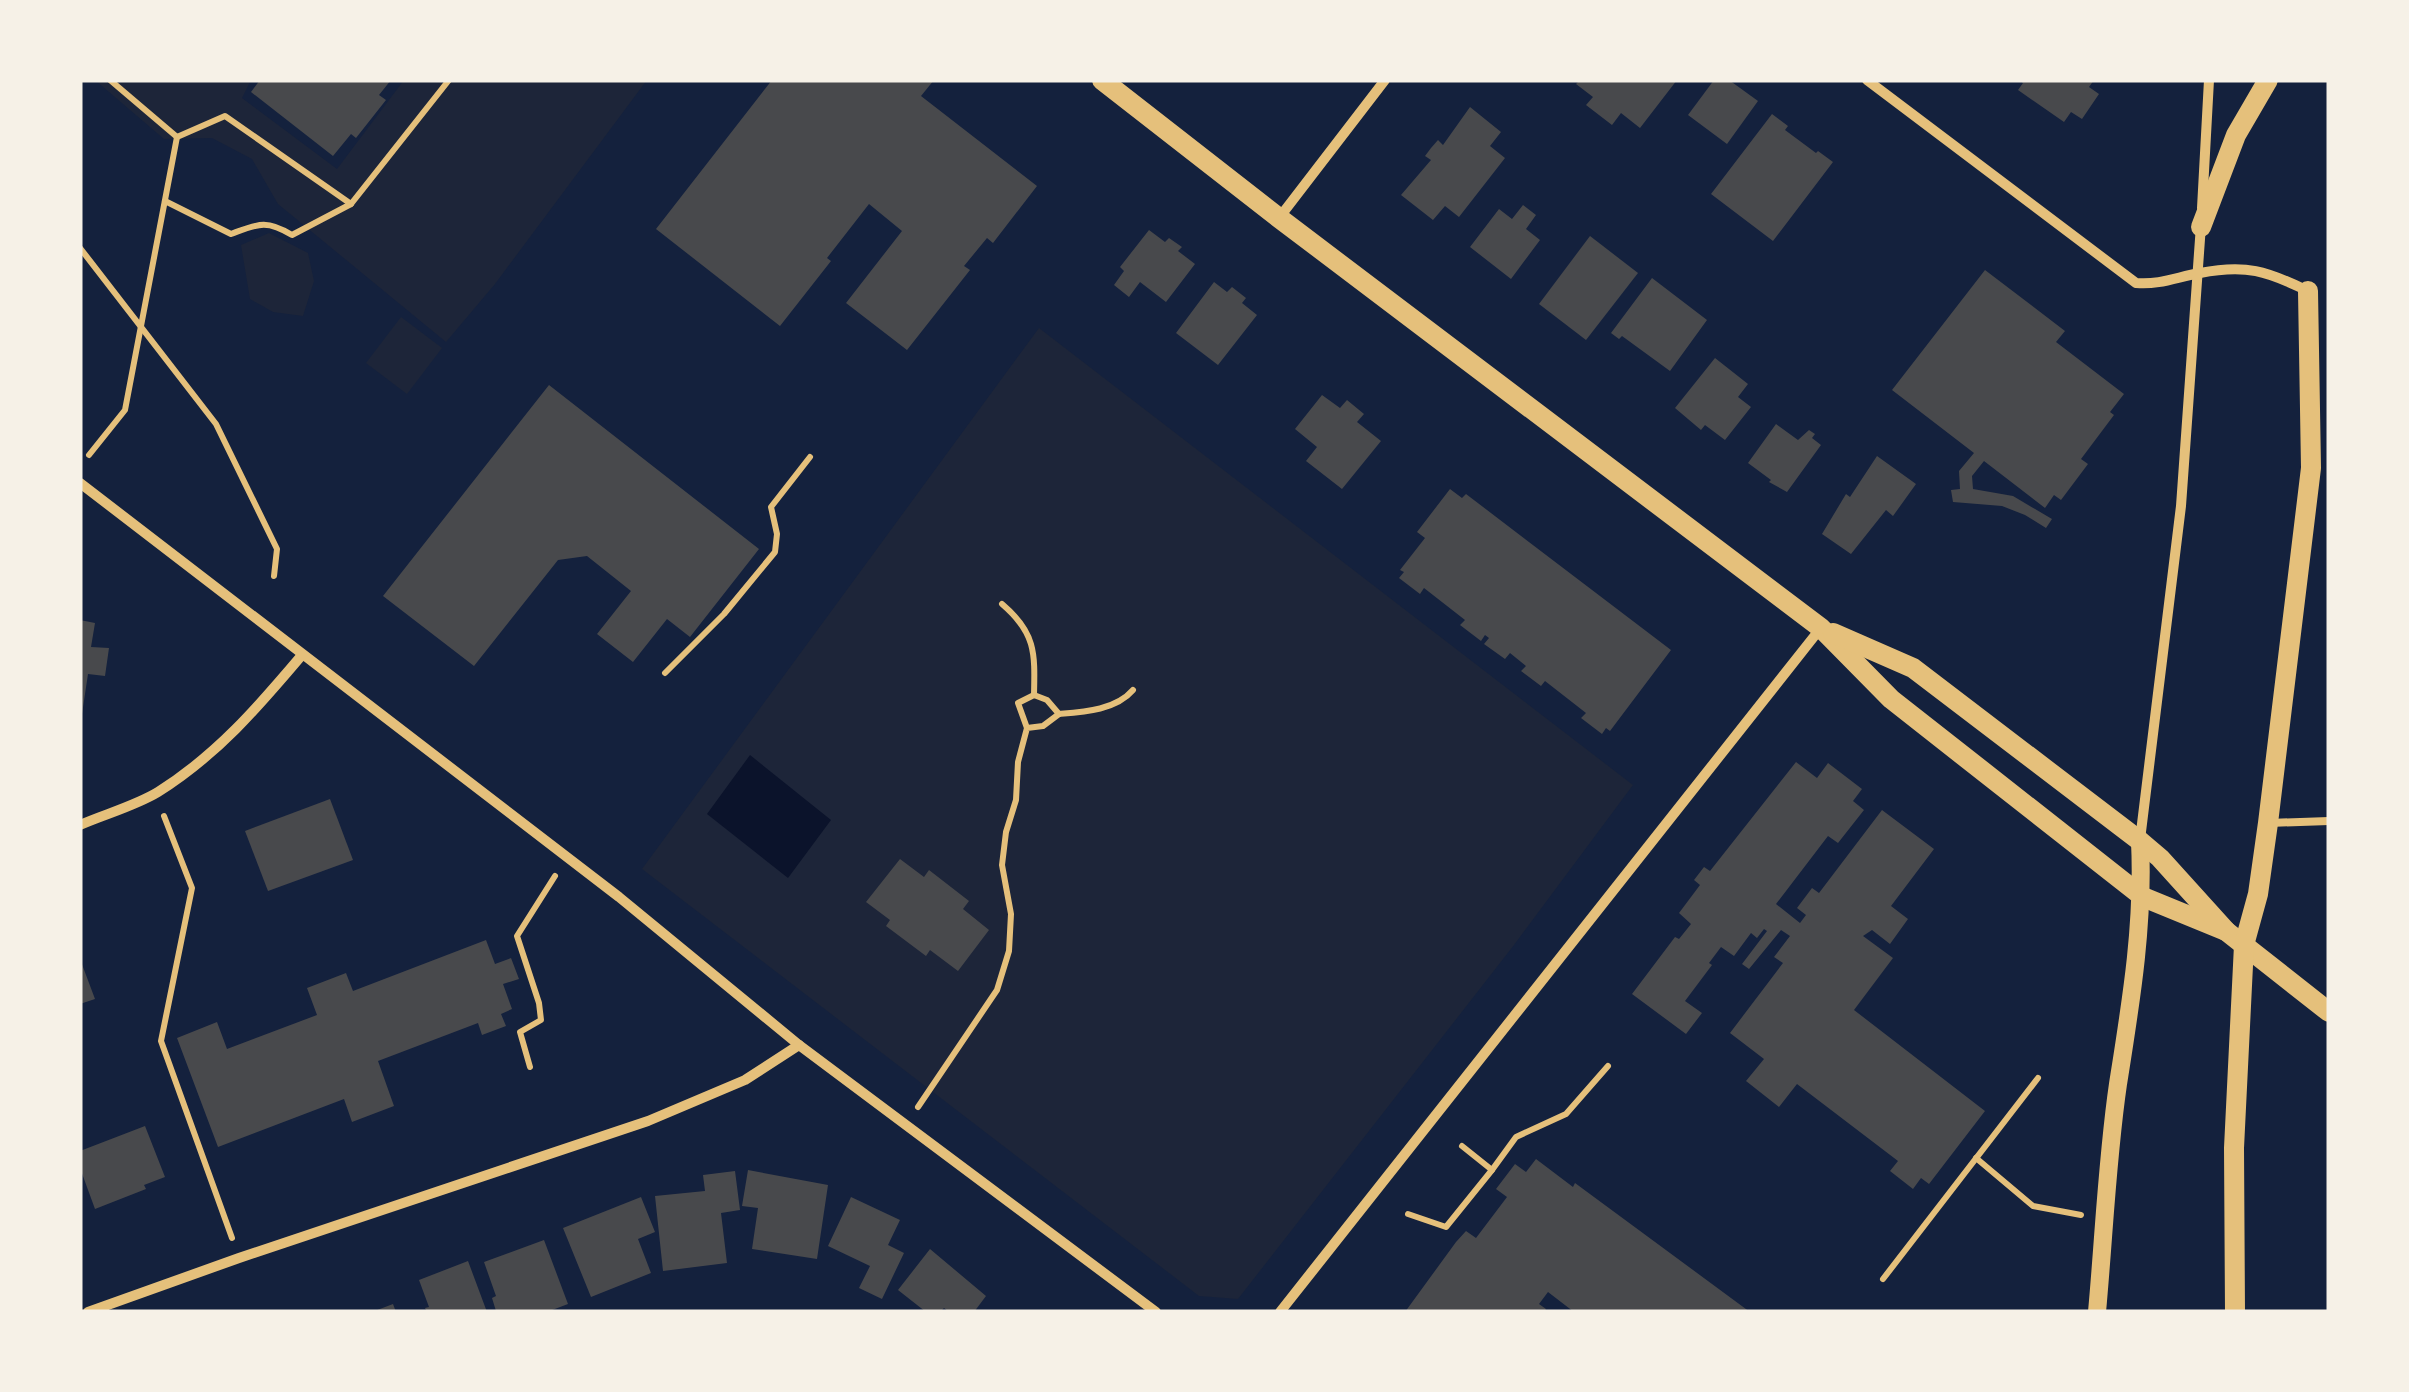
<svg xmlns="http://www.w3.org/2000/svg" width="2409" height="1392" font-family="'Space Grotesk',sans-serif">
<style>
.green{fill:#1d2539}
.water{fill:#0b132b}
.building{fill:#48494c}
.lines{fill:none;stroke-linecap:round;stroke-linejoin:round}
.path{stroke:#e5c07b;stroke-width:6}
.service{stroke:#e5c07b;stroke-width:8}
.minor{stroke:#e5c07b;stroke-width:10}
.tertiary{stroke:#e5c07b;stroke-width:18}
.secondary{stroke:#e5c07b;stroke-width:20}
</style>
<rect width="100%" height="100%" fill="#14213d"/>
<!-- green -->
<g class="green">
<path d="M95,80H251L242,98L337,169L404,80H647L495,284L446,342L278,204L252,159L212,138L164,139Z"/>
<path d="M269,233L308,253L314,281L303,316L273,312L250,299L241,245Z"/>
<path d="M401,317L442,348L407,394L366,363Z"/>
<path d="M1039,328L1633,785L1514,945L1238,1299L1199,1296L642,869Z"/>
</g>
<!-- water -->
<path class="water" d="M750,755L831,820L788,878L707,814Z"/>
<!-- building -->
<g class="building">
<path d="M260,80H391L379,95L386,100L356,138L351,134L333,156L251,92Z"/>
<path d="M772,80H934L921,96L1037,186L993,243L987,238L964,266L970,270L907,350L846,303L902,231L869,204L827,258L831,261L780,326L656,229Z"/>
<path d="M1580,80H1677L1640,128L1621,113L1612,125L1586,105L1593,97L1576,84Z"/>
<path d="M1714,80H1729L1758,101L1727,144L1688,115Z"/>
<path d="M2019,80H2094L2089,87L2099,94L2082,119L2071,112L2064,122L2018,90L2023,83Z"/>
<path d="M1470,107L1501,132L1490,146L1505,158L1459,217L1445,206L1433,220L1401,195L1431,160L1425,156L1431,148L1438,140L1443,145Z"/>
<path d="M1772,114L1788,126L1785,130L1816,153L1818,151L1833,162L1773,241L1711,194Z"/>
<path d="M1523,205L1536,215L1526,229L1540,240L1511,279L1470,247L1499,209L1512,219Z"/>
<path d="M1149,230L1165,242L1169,238L1182,247L1178,251L1195,264L1166,302L1140,282L1129,297L1114,285L1124,271L1120,267Z"/>
<path d="M1590,236L1638,273L1586,340L1539,304Z"/>
<path d="M1985,270L2065,331L2056,342L2124,394L2110,412L2114,415L2081,459L2088,464L2061,500L2054,495L2045,508L1984,461L1972,476L1973,489L2013,496L2052,519L2046,528L2025,515L2002,506L1953,502L1951,490L1960,489L1959,471L1974,453L1892,390Z"/>
<path d="M1652,278L1707,320L1670,371L1622,336L1619,339L1611,333Z"/>
<path d="M1214,282L1227,292L1232,287L1246,298L1242,303L1257,315L1218,365L1176,333Z"/>
<path d="M1715,358L1748,384L1738,397L1751,407L1725,440L1705,425L1701,430L1675,408Z"/>
<path d="M549,385L759,549L690,637L667,619L633,662L597,634L631,591L587,556L558,560L474,666L383,596Z"/>
<path d="M1322,395L1340,408L1347,400L1364,414L1357,422L1381,441L1342,489L1306,461L1317,447L1295,429Z"/>
<path d="M1776,424L1798,440L1809,430L1815,434L1812,438L1821,445L1787,492L1769,482L1771,480L1748,463Z"/>
<path d="M1877,456L1916,484L1893,516L1886,510L1851,554L1822,534L1846,494L1850,497Z"/>
<path d="M1450,489L1462,498L1466,494L1671,650L1610,731L1606,728L1602,734L1581,718L1586,713L1545,681L1541,686L1521,671L1526,666L1510,653L1505,659L1484,644L1489,638L1485,635L1481,641L1460,625L1465,620L1424,588L1420,594L1399,578L1404,572L1400,570L1425,538L1417,532Z"/>
<path d="M80,620L95,623L91,647L109,648L105,676L88,674L82,714Z"/>
<path d="M1796,762L1817,778L1828,763L1862,789L1853,801L1864,810L1838,843L1828,836L1776,904L1800,923L1806,915L1797,908L1812,888L1819,893L1882,810L1934,849L1891,906L1908,919L1890,944L1872,930L1863,936L1893,958L1854,1010L1985,1111L1929,1184L1921,1178L1913,1189L1890,1171L1898,1161L1797,1084L1779,1107L1746,1081L1764,1059L1730,1033L1783,963L1774,957L1790,936L1781,930L1749,969L1742,964L1767,931L1764,929L1757,938L1751,933L1734,956L1721,947L1709,963L1712,965L1685,1001L1702,1013L1686,1034L1632,994L1675,937L1679,939L1691,924L1679,913L1700,885L1694,880L1704,867L1710,871Z"/>
<path d="M330,799L353,860L268,891L245,831Z"/>
<path d="M900,859L924,877L929,870L969,901L963,909L989,930L958,971L930,950L926,956L886,926L890,920L866,902Z"/>
<path d="M486,940L495,964L511,958L519,979L503,984L512,1009L501,1014L506,1026L482,1035L478,1023L378,1061L394,1106L352,1122L344,1099L218,1147L177,1038L217,1022L227,1049L317,1015L307,988L346,973L353,991Z"/>
<path d="M80,959L95,999L80,1004Z"/>
<path d="M145,1126L165,1177L144,1185L146,1189L95,1209L80,1168V1151Z"/>
<path d="M1536,1159L1573,1187L1575,1183L1750,1312H1574L1548,1292L1539,1304L1546,1309L1544,1312H1405L1456,1242L1466,1231L1476,1238L1507,1197L1496,1189L1515,1164L1526,1172Z"/>
<path d="M748,1170L828,1185L817,1259L752,1249L758,1208L742,1206Z"/>
<path d="M735,1171L740,1210L721,1213L727,1263L663,1271L655,1196L705,1191L703,1175Z"/>
<path d="M641,1197L655,1232L638,1239L651,1273L591,1297L563,1228Z"/>
<path d="M851,1197L900,1220L888,1245L904,1253L882,1299L859,1288L870,1266L828,1246Z"/>
<path d="M544,1240L568,1304L547,1312L496,1311L492,1298L496,1296L484,1262Z"/>
<path d="M930,1249L986,1296L974,1312H949L944,1308L940,1312H926L898,1290Z"/>
<path d="M468,1261L487,1312H427L425,1308L429,1307L419,1280Z"/>
<path d="M393,1304L396,1312H372Z"/>
</g>
<g class="lines">
<!-- path -->
<g class="path">
<path d="M110,80L177,137L225,116L351,204L449,80"/>
<path d="M165,201L231,234C258,224 266,219 292,235L351,204"/>
<path d="M80,248L216,424L277,549L274,576"/>
<path d="M89,455L125,410L177,137"/>
<path d="M1002,604C1036,633 1035,653 1034,695"/>
<path d="M665,673L724,614L775,552L777,534L771,507L810,457"/>
<path d="M1059,714C1084,712 1116,710 1133,690"/>
<path d="M164,816L192,888L161,1041L232,1238"/>
<path d="M530,1067L520,1032L541,1020L539,1003L517,936L555,876"/>
<path d="M918,1107L997,990L1009,951L1011,914L1002,865L1006,832L1016,800L1018,762L1027,728L1018,703L1034,695L1047,700L1059,714L1043,726L1027,728"/>
<path d="M1976,1158L2033,1206L2081,1215"/>
<path d="M1492,1170L1516,1137L1566,1114L1608,1066"/>
<path d="M1408,1214L1446,1227L1492,1170L1462,1146"/>
<path d="M1883,1279L2038,1078"/>
</g>
<!-- service -->
<path class="service" d="M2269,823L2329,821"/>
<!-- minor -->
<g class="minor">
<path d="M1867,80L2136,283C2160,285 2177,277 2200,273C2246,264 2267,271 2308,291"/>
<path d="M2202,208L2209,80"/>
<path d="M1279,218L1385,80"/>
<path d="M80,483L619,897L799,1045L1156,1312"/>
<path d="M80,825C105,814 135,806 158,792C217,755 258,707 302,655"/>
<path d="M2140,840L2181,506L2201,225"/>
<path d="M88,1312L239,1258L648,1121L745,1080L799,1045"/>
<path d="M1280,1312L1820,629"/>
</g>
<!-- tertiary -->
<path class="tertiary" d="M2097,1312C2104,1236 2107,1159 2118,1084C2131,1002 2144,924 2140,841"/>
<!-- secondary -->
<g class="secondary">
<path d="M1102,80L1279,218L1821,628L1891,699L2143,897L2226,931"/>
<path d="M2201,227L2236,135L2268,80"/>
<path d="M1833,633L1913,668L2140,841L2160,858L2226,931L2329,1012"/>
<path d="M2235,1312L2234,1148L2244,945L2258,894L2268,823L2311,468L2308,291"/>
</g>
</g>
<!-- border -->
<rect width="2409" height="1392" fill="none" stroke="#f6f1e7" stroke-width="165"/>
</svg>
